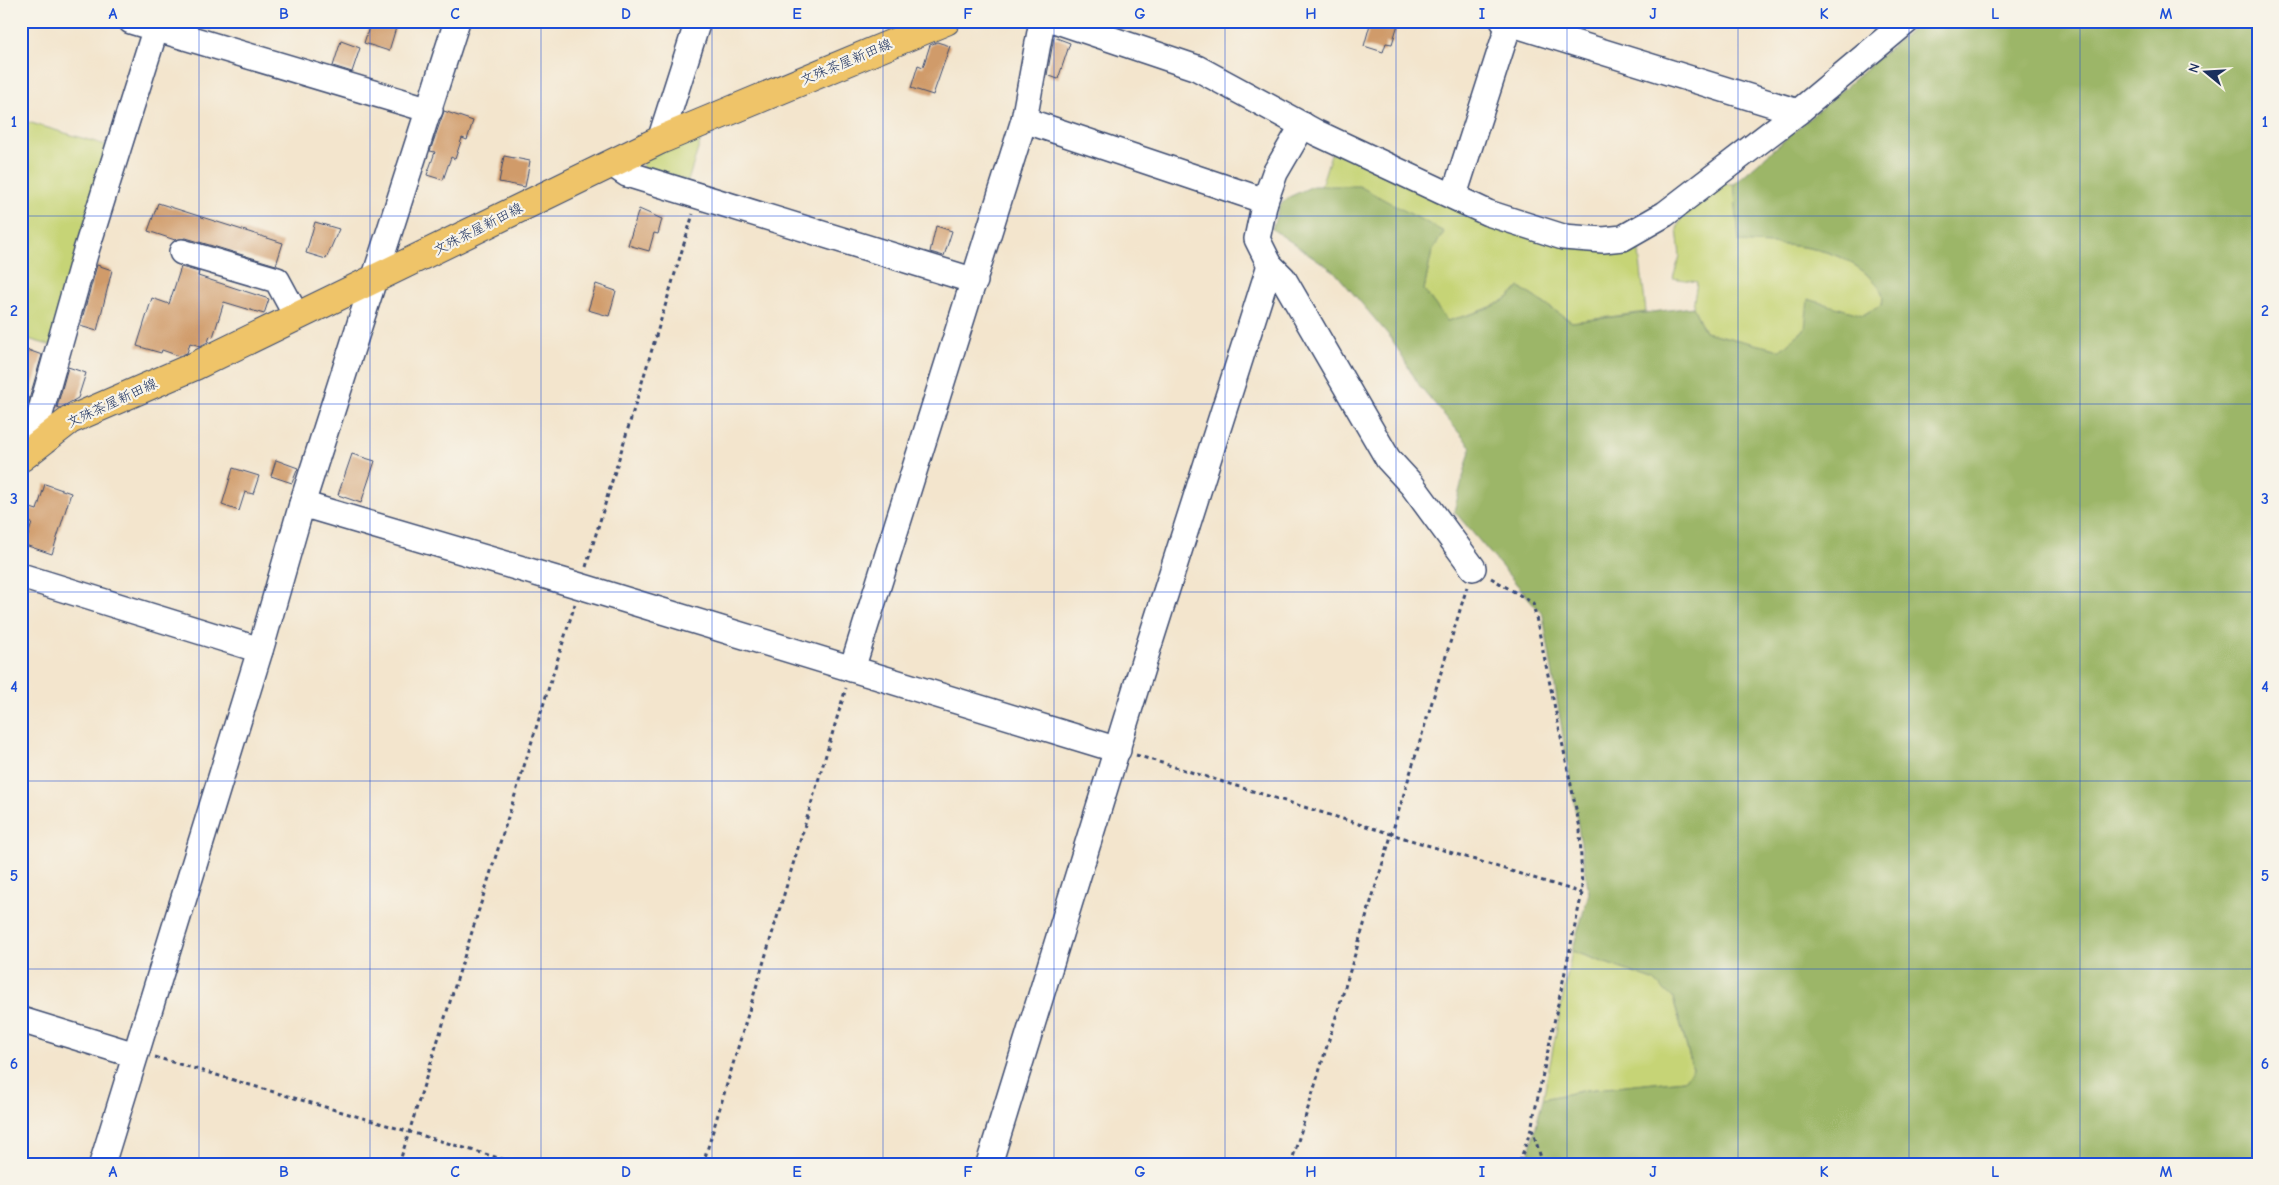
<svg xmlns="http://www.w3.org/2000/svg" width="2279" height="1185" font-family="'Comic Neue','Klee One',sans-serif">
<style>
.green{fill:#c6d476;stroke:#70826a}
.forest{fill:#9cb667;stroke:#5c7262}
.building{fill:#d09b6b}
.lines{fill:none;stroke-linecap:round;stroke-linejoin:round}
.minor-casing{stroke:#3b4a6f;stroke-width:28}
.major-casing{stroke:#3b4a6f;stroke-width:30}
.path{stroke:#3b4a6f;stroke-width:3;stroke-dasharray:4 4;stroke-linecap:butt}
.minor{stroke:#fff;stroke-width:25}
.major{stroke:#efc469;stroke-width:28}
.grid{fill:none;stroke:#1d4ed8;stroke-width:1;stroke-opacity:0.55}
.labels{text-anchor:middle;dominant-baseline:central;stroke-width:4.5;stroke-linejoin:round;paint-order:stroke}
.street-label{font-size:14px;fill:#1b2f5e;stroke:#f7f3e8}
.neatline{fill:none;stroke:#1d4ed8;stroke-width:2}
.grid-label{font-size:16px;text-anchor:middle;font-weight:bold;fill:#1d4ed8}
</style>
<rect width="100%" height="100%" fill="#f7f3e8"/>
<filter id="ink" filterUnits="userSpaceOnUse"><feTurbulence type="fractalNoise" baseFrequency=".02" numOctaves="2"/><feDisplacementMap in="SourceGraphic" scale="10" xChannelSelector="R" yChannelSelector="G"/><feConvolveMatrix kernelMatrix="1 2 1 2 8 2 1 2 1" color-interpolation-filters="sRGB"/></filter>
<filter id="wash" filterUnits="userSpaceOnUse"><feTurbulence type="fractalNoise" baseFrequency=".0096" numOctaves="4" result="noise"/><feDisplacementMap in="SourceGraphic" scale="20" xChannelSelector="R" yChannelSelector="G"/><feGaussianBlur stdDeviation="1.12" result="paint"/><feColorMatrix in="noise" values="0 0 0 0 0 0 0 0 0 0 0 0 0 0 0 0 0 1.4 0 .05"/><feComposite in="paint" operator="in"/></filter>
<g filter="url(#wash)">
<rect width="100%" height="100%" fill="#f3e5cd"/>
<!-- green -->
<g class="green">
<path d="M21,120L109,146L56,347L21,337Z"/>
<path d="M704,130L688,181L642,168L646,155Z"/>
<path d="M1333,148L1548,239L1637,235L1646,312L1572,322L1519,287C1506,306 1468,315 1447,321L1424,290L1432,251L1444,232L1321,186Z"/>
<path d="M1712,184H1734L1740,242C1788,246 1833,242 1871,278C1879,285 1885,293 1882,304L1863,315H1856L1805,329L1780,351L1705,332L1693,307L1697,282L1673,278L1680,256L1677,229L1689,198Z"/>
<path d="M1572,951L1653,980L1664,988L1673,998L1693,1070L1684,1080L1586,1090L1543,1099Z"/>
</g>
<!-- forest -->
<path class="forest" d="M1921,21H2258V1164H1526L1543,1099L1586,1090L1684,1080L1693,1069L1673,998L1653,980L1572,951L1589,893L1543,615L1454,511L1471,447L1419,385L1391,338L1334,271L1272,229L1280,205L1289,197L1313,186H1359L1444,232L1432,251L1424,290L1447,321C1468,315 1507,306 1519,287L1572,322L1693,307L1705,332L1780,350L1805,329L1808,299L1863,315L1882,304C1885,293 1879,285 1871,278C1833,242 1788,246 1739,242L1734,184Z"/>
<g id="blocks">
<!-- building -->
<g class="building">
<path d="M371,21H398L389,51L364,43Z"/>
<path d="M1371,21H1399L1392,44L1386,43L1383,52L1364,46Z"/>
<path d="M1054,37L1070,43L1058,79L1047,75Z"/>
<path d="M341,41L360,48L352,72L333,66Z"/>
<path d="M937,42L950,46L933,95L911,88L918,65L923,67L930,45Z"/>
<path d="M444,111L473,121L467,140L462,138L455,159L451,157L443,180L427,175L435,152L430,151Z"/>
<path d="M504,156L530,161L525,187L499,182Z"/>
<path d="M158,203L283,243L276,265L186,238L175,240L148,231Z"/>
<path d="M639,209L662,219L658,234L654,233L649,251L628,245Z"/>
<path d="M315,222L339,229L326,259L306,253Z"/>
<path d="M936,226L952,231L944,256L930,252Z"/>
<path d="M97,265L112,270L97,331L80,326Z"/>
<path d="M181,267L199,272L198,276L269,299L264,314L224,302L213,337L210,336L208,342L200,346L190,343L187,353L179,356L162,350L161,353L137,346L152,298L169,304Z"/>
<path d="M596,284L616,291L609,316L588,310Z"/>
<path d="M28,350L42,355L21,427V373Z"/>
<path d="M68,367L86,373L78,398L60,408L57,407Z"/>
<path d="M352,454L375,461L361,503L338,495Z"/>
<path d="M276,460L298,468L292,483L271,476Z"/>
<path d="M233,468L259,476L253,494L245,492L239,511L222,505Z"/>
<path d="M45,484L71,493L52,554L25,545L32,523L21,519V505L37,510Z"/>
</g>
</g>
</g>
<g filter="url(#ink)">
<use href="#blocks" fill-opacity="0" stroke="#3b4a6f" stroke-width="1"/>
<g class="lines">
<defs>
<g id="minor">
<path d="M131,21L430,110"/>
<path d="M1057,21L1197,68L1317,133L1488,213L1563,237L1603,240L1623,238L1665,214L1798,112L1907,21"/>
<path d="M1503,21L1798,112"/>
<path d="M1024,120L1265,201"/>
<path d="M1303,125L1275,173L1265,201L1257,239L1270,265L1283,278L1388,459L1412,485L1473,568"/>
<path d="M660,140L698,21"/>
<path d="M612,164L627,174L975,281"/>
<path d="M1454,195L1510,21"/>
<path d="M182,252L277,280L297,317"/>
<path d="M29,453L85,254L158,21"/>
<path d="M302,504L580,586L1118,750"/>
<path d="M21,576L260,650"/>
<path d="M852,669L1024,120L1042,21"/>
<path d="M21,1020L135,1055"/>
<path d="M102,1164L262,644L302,504L457,21"/>
<path d="M989,1164L1150,642L1270,265"/>
</g>
<path id="major" d="M21,458L70,420L195,366L660,140L946,21"/>
</defs>
<!-- minor casing -->
<use href="#minor" class="minor-casing"/>
<!-- major casing -->
<use href="#major" class="major-casing"/>
<!-- path -->
<g class="path">
<path d="M586,567L693,214"/>
<path d="M1491,578L1533,603L1580,828L1582,893L1531,1129L1519,1164"/>
<path d="M1136,755L1582,893"/>
<path d="M155,1057L519,1164"/>
<path d="M1532,1129L1543,1164"/>
<path d="M399,1164L575,604"/>
<path d="M703,1164L846,688"/>
<path d="M1291,1164L1467,587"/>
</g>
<!-- minor -->
<use href="#minor" class="minor"/>
<!-- major -->
<use href="#major" class="major"/>
</g>
</g>
<!-- grid -->
<path class="grid" d="M199,21V1164M370,21V1164M541,21V1164M712,21V1164M883,21V1164M1054,21V1164M1225,21V1164M1396,21V1164M1567,21V1164M1738,21V1164M1909,21V1164M2080,21V1164M21,216H2258M21,404H2258M21,592H2258M21,781H2258M21,969H2258"/>
<g class="labels">
<!-- street labels -->
<g class="street-label">
<text transform="translate(846 62) rotate(-23)">文殊茶屋新田線</text>
<text transform="translate(478 229) rotate(-27)">文殊茶屋新田線</text>
<text transform="translate(112 403) rotate(-25)">文殊茶屋新田線</text>
</g>
</g>
<!-- margin -->
<rect width="2279" height="1185" fill="none" stroke="#f7f3e8" stroke-width="55"/>
<!-- north arrow -->
<g transform="translate(2206 72) rotate(288)" stroke="#f7f3e8" stroke-width="4" paint-order="stroke">
<path d="M0-4L9 19L0 12L-9 19Z" fill="#1b2f5e"/>
<text y="-8" font-size="14" font-weight="bold" text-anchor="middle" fill="#1b2f5e">N</text>
</g>
<rect x="28" y="28" width="2224" height="1130" class="neatline"/>
<g class="grid-label">
<text x="113" y="19">A</text>
<text x="284" y="19">B</text>
<text x="455" y="19">C</text>
<text x="626" y="19">D</text>
<text x="797" y="19">E</text>
<text x="968" y="19">F</text>
<text x="1140" y="19">G</text>
<text x="1311" y="19">H</text>
<text x="1482" y="19">I</text>
<text x="1653" y="19">J</text>
<text x="1824" y="19">K</text>
<text x="1995" y="19">L</text>
<text x="2166" y="19">M</text>
<text x="14" y="127">1</text>
<text x="2265" y="127">1</text>
<text x="14" y="316">2</text>
<text x="2265" y="316">2</text>
<text x="14" y="504">3</text>
<text x="2265" y="504">3</text>
<text x="14" y="692">4</text>
<text x="2265" y="692">4</text>
<text x="14" y="881">5</text>
<text x="2265" y="881">5</text>
<text x="14" y="1069">6</text>
<text x="2265" y="1069">6</text>
<text x="113" y="1177">A</text>
<text x="284" y="1177">B</text>
<text x="455" y="1177">C</text>
<text x="626" y="1177">D</text>
<text x="797" y="1177">E</text>
<text x="968" y="1177">F</text>
<text x="1140" y="1177">G</text>
<text x="1311" y="1177">H</text>
<text x="1482" y="1177">I</text>
<text x="1653" y="1177">J</text>
<text x="1824" y="1177">K</text>
<text x="1995" y="1177">L</text>
<text x="2166" y="1177">M</text>
</g>
</svg>
